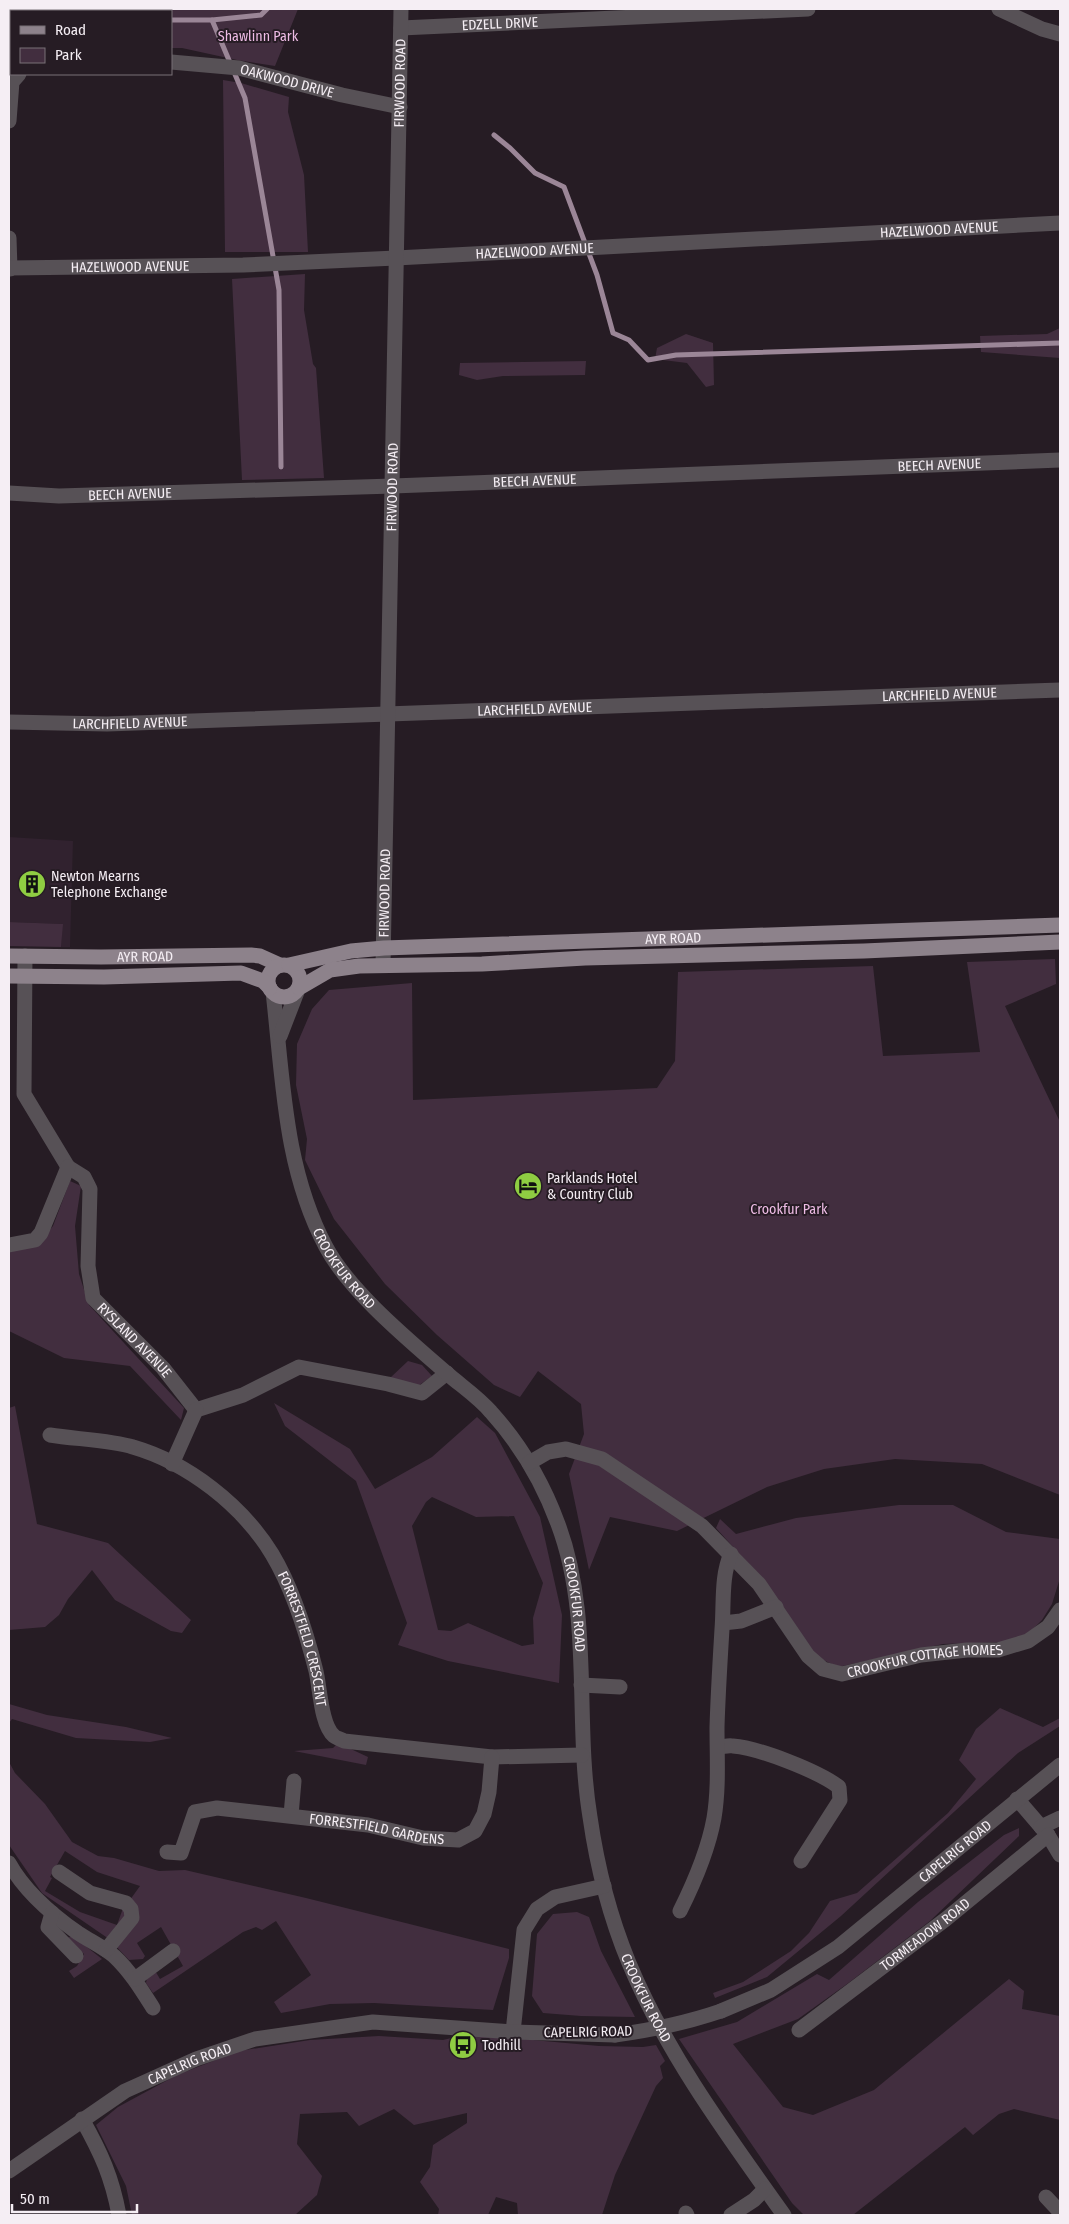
<svg xmlns="http://www.w3.org/2000/svg" width="1069" height="2224" font-family="'Fira Sans Condensed',sans-serif">
<style>
.built{fill:#31222f}
.green{fill:#422e3f;fill-rule:evenodd}
.lines{fill:none;stroke-linecap:round;stroke-linejoin:round}
.stream{stroke:#9b8697;stroke-width:5}
.minor{stroke:#575156;stroke-width:15}
.major{stroke:#8d828b;stroke-width:15}
.minor-bridge{stroke:#575156;stroke-width:15}
.labels{text-anchor:middle;dominant-baseline:central;stroke-width:4;stroke-linejoin:round;paint-order:stroke}
.street-label{font-size:14px;fill:#f5eef4;stroke:#261c24}
.park-label{font-size:14px;fill:#eebce5;stroke:#261c24}
.poi-label{font-size:14px;fill:#f5eef4;stroke:#261c24;text-anchor:start}
</style>
<rect width="100%" height="100%" fill="#261c24"/>
<!-- built -->
<path class="built" d="M9,837L73,841L70,947H61L62,924L9,922Z"/>
<!-- green -->
<g class="green">
<path d="M9,9H298L275,66L237,60L182,48H171V11H11V54L9,55Z"/>
<path d="M223,80L241,83L289,97L288,112L304,175L308,252H225Z"/>
<path d="M305,274L304,310L313,364L316,368L324,478L242,480L232,279Z"/>
<path d="M1060,328V358L981,352L980,336L1047,334Z"/>
<path d="M686,334L713,343L714,385L706,387L687,363L655,359L657,348Z"/>
<path d="M586,361L585,375L503,376L477,380L459,375L460,363Z"/>
<path d="M9,922L63,924L61,947L9,946Z"/>
<path d="M1055,959L1056,984L1005,1006L1060,1122V1495L982,1464L895,1459L824,1469L767,1487L677,1531L610,1517L589,1570L569,1474L584,1434L581,1404L538,1371L520,1397L494,1385L437,1335L385,1284L334,1219L305,1160L307,1139L296,1085L297,1044L312,1009L329,990L412,983L413,1100L657,1088L675,1061L678,972L873,966L883,1056L980,1052L967,962Z"/>
<path d="M70,1181L81,1186L75,1226L79,1274L89,1305L184,1408L181,1420L130,1366L64,1358L9,1331V1252L38,1245L53,1226Z"/>
<path d="M408,1361L422,1365L432,1376L418,1386L390,1378Z"/>
<path d="M274,1403L350,1449L375,1489L432,1457L477,1417L495,1433L540,1517L562,1615L559,1683L448,1661L398,1645L407,1623L356,1481L285,1426ZM432,1497L476,1517L514,1516L543,1583L533,1618L534,1644L522,1646L468,1623L451,1631L438,1630L412,1526L426,1502Z"/>
<path d="M15,1406L37,1524L108,1543L191,1620L182,1633L171,1631L115,1600L92,1570L68,1599L59,1615L45,1627L9,1630V1408Z"/>
<path d="M899,1505H953L1006,1532L1060,1539V1578L1052,1604L1042,1620L1023,1639L1002,1642L943,1644L838,1667L817,1657L768,1586L716,1528L720,1519L736,1534L796,1518Z"/>
<path d="M9,1704L47,1715L126,1727L172,1738L150,1742L76,1738L12,1719L9,1723Z"/>
<path d="M1000,1708L1043,1727L1060,1718V1726L1018,1753L841,1916L767,1977L715,1998L713,1993L743,1982L791,1951L809,1933L830,1901L857,1893L948,1813L976,1779L959,1760L976,1729Z"/>
<path d="M338,1743L368,1757L366,1765L294,1751L333,1748Z"/>
<path d="M9,1762L15,1773L45,1804L72,1842L98,1856L114,1858L159,1871L185,1870L306,1898L509,1949V1958L493,2010L374,2003L330,2004L281,2013L274,2002L311,1975L276,1921L262,1930L256,1927L243,1932L153,1993L146,1983L148,1973L154,1969L160,1979L183,1966L161,1927L137,1943L145,1956L143,1959L129,1960L109,1939L42,1893L9,1845ZM65,1851L97,1872L140,1886L122,1911L117,1925L80,1912L45,1891L52,1878L50,1877Z"/>
<path d="M1019,1828V1836L930,1921L847,1984L798,2019L733,2044L783,2107L813,2115L874,2090L1009,1979L1024,1991L1022,2009L1060,2016V2120L1014,2109L999,2114L973,2135L965,2127L853,2215H804L792,2203L679,2039L737,2022L817,1974L829,1980L918,1902L1004,1835Z"/>
<path d="M577,1912L589,1917L601,1951L635,2017L581,2016L543,2013L532,1996L537,1934L553,1914Z"/>
<path d="M73,1936L102,1959L74,1978L69,1971L77,1966L84,1954L67,1938Z"/>
<path d="M468,2034L599,2046L643,2047L656,2045L665,2061L660,2066L663,2078L656,2086L615,2175L602,2215H518L517,2203L496,2197L488,2215H438L439,2209L420,2182L430,2167L433,2145L467,2123V2113L414,2125L394,2109L359,2126L347,2112L300,2114L297,2144L322,2176L317,2195L295,2215H132L126,2186L96,2125L118,2107L177,2075L239,2051L310,2040L379,2036L443,2040Z"/>
</g>
<g class="lines">
<!-- stream -->
<g class="stream">
<path d="M9,14H11"/>
<path d="M171,20H212L261,15L267,9"/>
<path d="M212,20L245,98L279,290L281,467"/>
<path d="M494,135L510,148L535,173L564,187L597,275L613,333L629,340L648,360L676,355L1060,343"/>
</g>
<!-- minor -->
<g class="minor">
<path d="M999,9L1042,29L1060,34"/>
<path id="s1" d="M401,28L808,9"/>
<path id="s2" d="M171,62L239,68L342,95L400,107"/>
<path d="M9,121L12,82L19,74"/>
<path d="M9,238L10,269"/>
<path id="s3" d="M9,268L243,265L396,258L1060,223"/>
<path id="s4" d="M9,493L59,496L393,486L1060,460"/>
<path id="s5" d="M9,722L107,724L1060,690"/>
<path id="s6" d="M25,956L24,1094L68,1167L84,1177L90,1189L88,1266L93,1298L163,1368L196,1410L243,1395L299,1367L388,1384L422,1393L447,1373"/>
<path id="s7" d="M383,965L401,9"/>
<path id="s8" d="M273,992C283,1079 284,1168 326,1247C350,1292 410,1341 450,1376C463,1387 479,1398 491,1412C520,1444 543,1483 558,1524C593,1617 574,1719 590,1817C597,1866 610,1917 629,1963C667,2054 727,2135 784,2215"/>
<path d="M280,1036L297,992"/>
<path d="M9,1245L35,1240L41,1233L68,1167"/>
<path id="s9" d="M50,1435C74,1439 111,1440 133,1447C188,1463 242,1505 272,1554C293,1589 306,1631 316,1671C320,1688 321,1725 334,1736C336,1738 341,1739 344,1741L492,1757L582,1755"/>
<path id="s10" d="M529,1463L548,1452L566,1449L602,1459L702,1526L759,1584L808,1656L823,1669L842,1674L921,1655L967,1650H998L1028,1641L1048,1627L1060,1610"/>
<path d="M172,1464L196,1410"/>
<path d="M723,1623L741,1621L776,1607"/>
<path d="M581,1685L620,1687"/>
<path d="M718,1747C723,1747 728,1745 733,1746C759,1748 818,1771 839,1787L840,1800L801,1861"/>
<path d="M1017,1799L1048,1835L1060,1855"/>
<path d="M291,1815L294,1781"/>
<path d="M1041,1827L1060,1818"/>
<path id="s11" d="M167,1852L181,1853L195,1812L217,1808L368,1825L423,1838L458,1840L475,1831L484,1814L489,1792L492,1757"/>
<path d="M9,1863C25,1892 51,1914 78,1933C90,1941 103,1947 114,1956C130,1971 141,1989 153,2008"/>
<path d="M59,1872L90,1893L126,1903L131,1909L132,1918L106,1950"/>
<path d="M680,1911C695,1881 708,1851 714,1818C719,1788 717,1758 717,1727C718,1694 720,1662 722,1629C724,1605 721,1575 731,1554"/>
<path d="M52,1913L48,1927L76,1956"/>
<path d="M135,1979L173,1951"/>
<path id="s12" d="M721,2011L771,1990L838,1947L1060,1765"/>
<path id="s13" d="M799,2030L946,1919L1048,1835"/>
<path d="M513,2032L524,1930L537,1909L555,1897L604,1886"/>
<path d="M82,2119C101,2153 112,2177 119,2215"/>
<path id="s14" d="M9,2171L125,2091L196,2059L255,2039L373,2022L513,2032L615,2035"/>
<path d="M1046,2197L1060,2212"/>
<path d="M686,2213L687,2215"/>
<path d="M731,2215L754,2200L765,2189"/>
</g>
<!-- major -->
<g class="major">
<path id="s15" d="M9,956L101,957L251,955L260,956L280,965"/>
<circle cx="284" cy="981" r="16"/>
<path id="s16" d="M289,965L351,951L384,948L1060,925"/>
<path d="M9,976L104,977L241,973L263,981L270,988"/>
<path d="M299,988L330,970L359,966L482,964L585,958L864,951L1060,942"/>
</g>
<!-- minor-bridge -->
<path class="minor-bridge" d="M615,2035C652,2030 686,2023 721,2011"/>
</g>
<!-- icons -->
<defs>
<symbol id="building-disc" viewBox="-11 -11 22 22"><circle r="9.5" fill="#8fcd42" stroke="#261c24"/><path d="M-4-6H4V6H1V3H-1V6H-4ZM-2.5-4.3h1.7v1.8h-1.7ZM.8-4.3h1.7v1.8H.8ZM-2.5-1h1.7V.8h-1.7ZM.8-1h1.7V.8H.8Z" fill="#111"/></symbol>
<symbol id="hotel-disc" viewBox="-11 -11 22 22"><circle r="9.5" fill="#8fcd42" stroke="#261c24"/><path d="M-6-4.5h1.5V1H6V5H4.5V3h-9V5H-6ZM-4 0a1.8 1.8 0 1 1 3.6 0ZM.5 0V-2.5h3Q6-2.5 6 0Z" fill="#111"/></symbol>
<symbol id="bus-disc" viewBox="-11 -11 22 22"><circle r="9.5" fill="#8fcd42" stroke="#261c24"/><path d="M-5-6H5V4H4V6H2V4H-2V6H-4V4H-5ZM-3.5-4V0h7V-4ZM-3.5 1.2v1.5H-2V1.2ZM2 1.2v1.5H3.5V1.2Z" fill="#111"/></symbol>
</defs>
<g fill-rule="evenodd">
<use href="#building-disc" x="16" y="868" width="32" height="32"/>
<use href="#hotel-disc" x="512" y="1170" width="32" height="32"/>
<use href="#bus-disc" x="447" y="2029" width="32" height="32"/>
</g>
<g class="labels">
<!-- street labels -->
<g class="street-label">
<text stroke="none"><textPath href="#s1" startOffset="99">EDZELL DRIVE</textPath></text>
<text stroke="none"><textPath href="#s2" startOffset="118">OAKWOOD DRIVE</textPath></text>
<text stroke="none"><textPath href="#s7" startOffset="882">FIRWOOD ROAD</textPath></text>
<text stroke="none"><textPath href="#s3" startOffset="931">HAZELWOOD AVENUE</textPath></text>
<text stroke="none"><textPath href="#s3" startOffset="526">HAZELWOOD AVENUE</textPath></text>
<text stroke="none"><textPath href="#s3" startOffset="121">HAZELWOOD AVENUE</textPath></text>
<text stroke="none"><textPath href="#s4" startOffset="931">BEECH AVENUE</textPath></text>
<text stroke="none"><textPath href="#s4" startOffset="526">BEECH AVENUE</textPath></text>
<text stroke="none"><textPath href="#s7" startOffset="478">FIRWOOD ROAD</textPath></text>
<text stroke="none"><textPath href="#s4" startOffset="121">BEECH AVENUE</textPath></text>
<text stroke="none"><textPath href="#s5" startOffset="931">LARCHFIELD AVENUE</textPath></text>
<text stroke="none"><textPath href="#s5" startOffset="526">LARCHFIELD AVENUE</textPath></text>
<text stroke="none"><textPath href="#s5" startOffset="121">LARCHFIELD AVENUE</textPath></text>
<text stroke="none"><textPath href="#s7" startOffset="72">FIRWOOD ROAD</textPath></text>
<text stroke="none"><textPath href="#s16" startOffset="386">AYR ROAD</textPath></text>
<text stroke="none"><textPath href="#s15" startOffset="136">AYR ROAD</textPath></text>
<text stroke="none"><textPath href="#s8" startOffset="290">CROOKFUR ROAD</textPath></text>
<text stroke="none"><textPath href="#s6" startOffset="424">RYSLAND AVENUE</textPath></text>
<text stroke="none"><textPath href="#s8" startOffset="710">CROOKFUR ROAD</textPath></text>
<text stroke="none"><textPath href="#s9" startOffset="354">FORRESTFIELD CRESCENT</textPath></text>
<text stroke="none"><textPath href="#s10" startOffset="490">CROOKFUR COTTAGE HOMES</textPath></text>
<text stroke="none"><textPath href="#s11" startOffset="241">FORRESTFIELD GARDENS</textPath></text>
<text stroke="none"><textPath href="#s12" startOffset="285">CAPELRIG ROAD</textPath></text>
<text stroke="none"><textPath href="#s13" startOffset="158">TORMEADOW ROAD</textPath></text>
<text stroke="none"><textPath href="#s8" startOffset="1114">CROOKFUR ROAD</textPath></text>
<text transform="translate(588 2032) rotate(-1)">CAPELRIG ROAD</text>
<text stroke="none"><textPath href="#s14" startOffset="211">CAPELRIG ROAD</textPath></text>
</g>
<!-- park labels -->
<g class="park-label">
<text x="258" y="36">Shawlinn Park</text>
<text x="789" y="1209">Crookfur Park</text>
</g>
<!-- poi labels -->
<g class="poi-label">
<text x="51" y="876">Newton Mearns<tspan x="51" dy="16">Telephone Exchange</tspan></text>
<text x="547" y="1178">Parklands Hotel<tspan x="547" dy="16">&amp; Country Club</tspan></text>
<text x="482" y="2045">Todhill</text>
</g>
</g>
<!-- border -->
<rect width="1069" height="2224" fill="none" stroke="#f5eef4" stroke-width="20"/>
<!-- legend -->
<rect x="10" y="10" width="162" height="65" fill="#261c24" stroke="#797077"/>
<rect x="20" y="26" width="25" height="8" fill="#8d828b" stroke="#797077"/>
<text x="55" y="35" font-size="15" fill="#f5eef4">Road</text>
<rect x="20" y="48" width="25" height="15" fill="#422e3f" stroke="#797077"/>
<text x="55" y="60" font-size="15" fill="#f5eef4">Park</text>
<!-- scale -->
<path d="M12 2204v8h125v-8" fill="none" stroke="#f5eef4" stroke-width="2.5"/>
<text x="20" y="2204" font-size="15" fill="#f5eef4" stroke="#261c24" stroke-width="4" paint-order="stroke">50 m</text>
</svg>
